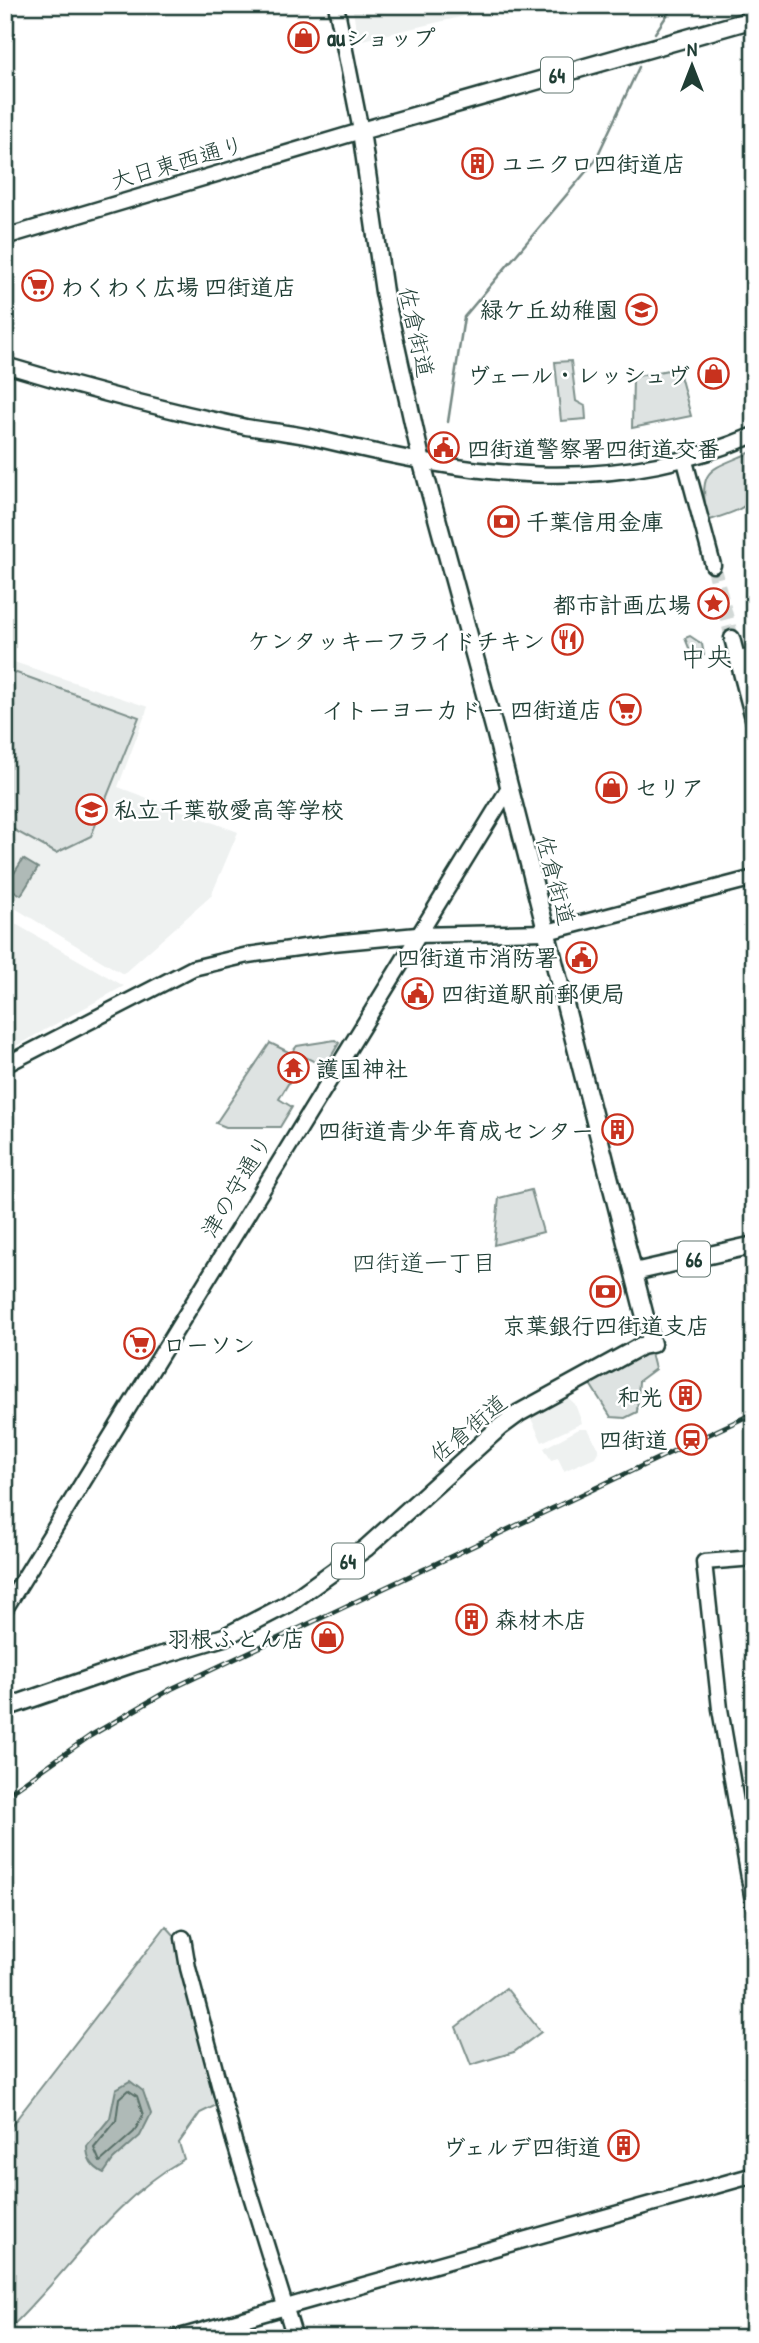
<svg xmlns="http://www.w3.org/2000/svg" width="759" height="2343" font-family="'Patrick Hand','Klee One',sans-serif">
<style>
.built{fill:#eef1f0}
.green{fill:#dee3e2;stroke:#7e908b;stroke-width:2}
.water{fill:#afbab7;stroke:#758883;stroke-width:2}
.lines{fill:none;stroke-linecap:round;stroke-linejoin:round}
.shore{stroke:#596f68;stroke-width:2}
.stream{stroke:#758883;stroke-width:2.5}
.secondary-tunnel{stroke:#d2d8d6;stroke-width:14;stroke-dasharray:14 7;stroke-linecap:butt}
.secondary-casing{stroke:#1f3d34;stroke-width:19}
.primary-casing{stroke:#1f3d34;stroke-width:21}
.secondary{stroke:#fff;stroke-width:14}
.primary{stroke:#fff;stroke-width:16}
.rail-casing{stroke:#1f3d34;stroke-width:5}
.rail{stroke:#fff;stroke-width:2.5;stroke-dasharray:8;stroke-linecap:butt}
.labels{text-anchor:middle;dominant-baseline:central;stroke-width:5;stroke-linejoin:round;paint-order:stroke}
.shield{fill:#fff;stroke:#627771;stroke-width:2}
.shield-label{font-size:21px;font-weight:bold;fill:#1f3d34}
.poi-label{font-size:23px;font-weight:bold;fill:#1f3d34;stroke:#fff;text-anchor:start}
.street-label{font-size:23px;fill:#1f3d34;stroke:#fff}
.neighbourhood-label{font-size:24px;fill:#1f3d34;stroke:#fff}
.quarter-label{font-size:26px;fill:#1f3d34;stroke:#fff}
</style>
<rect width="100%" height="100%" fill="#fff"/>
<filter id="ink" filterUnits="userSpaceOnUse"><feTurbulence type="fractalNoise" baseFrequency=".0143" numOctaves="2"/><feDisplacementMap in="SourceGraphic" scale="14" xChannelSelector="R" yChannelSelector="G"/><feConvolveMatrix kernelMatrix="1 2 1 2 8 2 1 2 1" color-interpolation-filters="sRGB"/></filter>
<g filter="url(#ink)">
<!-- built -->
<g class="built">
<path d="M352,5H485L486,11L358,41Z"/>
<path d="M5,659L148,707L118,787L238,832L211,896L123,974L5,902Z"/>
<path d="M5,918L124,986L5,1052Z"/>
<path d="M565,1395L575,1404L582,1423L542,1442L529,1414Z"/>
<path d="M579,1429H587L599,1450L595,1457L564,1471L558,1458L551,1460L544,1448Z"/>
</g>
<!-- green -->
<g class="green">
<path d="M571,361L576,401L585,406L586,419L561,421L555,362Z"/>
<path d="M678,368L691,416L632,428L633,377Z"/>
<path d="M754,451C754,505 759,504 707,521C699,466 706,472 754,451Z"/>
<path d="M690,636L702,644L704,655L693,658L685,638Z"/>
<path d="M11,671L139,717L91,836L56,853L5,825V687Z"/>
<path d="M335,1040L339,1043L325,1067L293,1051L297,1046Z"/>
<path d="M270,1043L303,1059L279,1099L292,1107L280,1127H226L216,1123Z"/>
<path d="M531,1190L543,1232L494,1245L499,1198Z"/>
<path d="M645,1350L651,1353L655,1369L639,1381L637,1412L625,1418L611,1417L590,1384L594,1376Z"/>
<path d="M166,1926L176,1937L183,1938L225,2101L200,2113L179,2143L184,2159C110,2201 66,2276 5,2333V2134Z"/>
<path d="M506,1988L541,2032L514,2052L471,2065L456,2027Z"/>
</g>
<!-- water -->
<g class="water">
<path d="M23,859L38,868L21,895L6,886Z"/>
<path d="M130,2081L143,2091L151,2114L140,2136L113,2160L104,2173C92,2167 87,2159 87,2146L110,2118L116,2089Z"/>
</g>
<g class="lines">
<!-- shore -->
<path class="shore" d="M128,2090L137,2096L143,2115L134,2132L100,2162L94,2148L116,2121L119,2098Z"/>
<!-- stream -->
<g class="stream">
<path d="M655,33L674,5"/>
<path d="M448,422L464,317L595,161L639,67"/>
</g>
<!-- secondary-tunnel -->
<path class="secondary-tunnel" d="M713,565L732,638"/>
<defs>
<g id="secondary">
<path d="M5,237L361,131L336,5"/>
<path d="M5,365C84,389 165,410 246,427C270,431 295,433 319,439C470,475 605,499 754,435"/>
<path d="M685,461L713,565"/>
<path d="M732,638L754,722"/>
<path d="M738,660L754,655"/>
<path d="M5,1065L193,968L248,955L333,943L417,935L547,932L754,878"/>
<path d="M754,1558L704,1562L720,1709L754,1907"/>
<path d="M5,1609L509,788"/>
<path d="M183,1938L188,1968L234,2141L295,2338"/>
<path d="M176,2338L754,2175"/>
</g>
<g id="primary">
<path d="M634,1272L754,1245"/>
<path d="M5,1708L132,1664L224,1637L288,1604L366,1548L500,1427L519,1413L641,1346L652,1344L495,731L422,463L384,292L361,131L754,19"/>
</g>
</defs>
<!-- secondary casing -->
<use href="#secondary" class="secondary-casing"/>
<!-- primary casing -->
<use href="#primary" class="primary-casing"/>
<!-- secondary -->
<use href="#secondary" class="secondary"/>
<!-- primary -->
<use href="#primary" class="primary"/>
<defs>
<path id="rail" d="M5,1796L90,1736L171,1689L754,1413"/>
</defs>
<!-- rail casing -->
<use href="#rail" class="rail-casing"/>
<!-- rail -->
<use href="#rail" class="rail"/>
</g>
</g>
<!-- icons -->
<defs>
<symbol id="shop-ring" viewBox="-11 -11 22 22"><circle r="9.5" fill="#fff" stroke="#c8321e" stroke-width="1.5"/><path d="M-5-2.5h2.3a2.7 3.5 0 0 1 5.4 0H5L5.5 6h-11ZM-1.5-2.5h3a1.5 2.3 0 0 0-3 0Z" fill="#c8321e"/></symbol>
<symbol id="building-ring" viewBox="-11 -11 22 22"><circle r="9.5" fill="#fff" stroke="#c8321e" stroke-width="1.5"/><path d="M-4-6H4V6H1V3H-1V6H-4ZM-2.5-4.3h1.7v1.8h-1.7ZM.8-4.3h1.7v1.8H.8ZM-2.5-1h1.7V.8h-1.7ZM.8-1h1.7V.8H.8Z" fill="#c8321e"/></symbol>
<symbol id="supermarket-ring" viewBox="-11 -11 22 22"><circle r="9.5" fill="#fff" stroke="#c8321e" stroke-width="1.5"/><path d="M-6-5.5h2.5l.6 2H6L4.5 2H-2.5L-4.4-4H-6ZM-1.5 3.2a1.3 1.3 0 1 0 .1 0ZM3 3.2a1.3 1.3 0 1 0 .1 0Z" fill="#c8321e"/></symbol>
<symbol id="school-ring" viewBox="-11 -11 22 22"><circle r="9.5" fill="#fff" stroke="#c8321e" stroke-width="1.5"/><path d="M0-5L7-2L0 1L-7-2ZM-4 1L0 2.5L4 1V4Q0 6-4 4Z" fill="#c8321e"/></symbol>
<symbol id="civic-ring" viewBox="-11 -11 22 22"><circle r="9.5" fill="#fff" stroke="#c8321e" stroke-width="1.5"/><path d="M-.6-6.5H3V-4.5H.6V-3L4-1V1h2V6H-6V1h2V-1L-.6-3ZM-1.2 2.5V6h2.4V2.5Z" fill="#c8321e"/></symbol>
<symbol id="bank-ring" viewBox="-11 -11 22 22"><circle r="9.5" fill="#fff" stroke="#c8321e" stroke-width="1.5"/><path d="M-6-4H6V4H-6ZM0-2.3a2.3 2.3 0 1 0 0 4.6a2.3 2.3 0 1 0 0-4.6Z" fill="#c8321e"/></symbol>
<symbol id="sight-ring" viewBox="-11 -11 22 22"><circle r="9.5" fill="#fff" stroke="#c8321e" stroke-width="1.5"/><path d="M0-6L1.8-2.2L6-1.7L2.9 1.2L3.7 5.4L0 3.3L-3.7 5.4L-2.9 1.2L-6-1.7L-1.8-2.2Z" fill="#c8321e"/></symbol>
<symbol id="restaurant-ring" viewBox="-11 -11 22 22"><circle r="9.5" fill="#fff" stroke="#c8321e" stroke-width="1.5"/><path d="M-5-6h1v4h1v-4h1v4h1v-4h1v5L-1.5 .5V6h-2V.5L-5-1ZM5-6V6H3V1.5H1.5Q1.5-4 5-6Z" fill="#c8321e"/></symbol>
<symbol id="temple-ring" viewBox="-11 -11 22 22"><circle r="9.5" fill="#fff" stroke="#c8321e" stroke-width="1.5"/><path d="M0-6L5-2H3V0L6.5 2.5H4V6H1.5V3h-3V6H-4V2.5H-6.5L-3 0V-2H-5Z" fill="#c8321e"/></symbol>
<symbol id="station-ring" viewBox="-11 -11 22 22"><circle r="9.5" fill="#fff" stroke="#c8321e" stroke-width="1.5"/><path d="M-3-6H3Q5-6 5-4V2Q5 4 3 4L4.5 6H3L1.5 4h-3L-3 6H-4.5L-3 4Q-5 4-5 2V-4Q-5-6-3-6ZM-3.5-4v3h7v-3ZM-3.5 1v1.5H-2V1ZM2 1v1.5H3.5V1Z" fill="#c8321e"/></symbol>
</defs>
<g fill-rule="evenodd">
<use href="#shop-ring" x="286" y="20" width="35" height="35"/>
<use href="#building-ring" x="460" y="146" width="35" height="35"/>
<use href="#supermarket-ring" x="20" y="268" width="35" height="35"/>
<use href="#school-ring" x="624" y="292" width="35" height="35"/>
<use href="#shop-ring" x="696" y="356" width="35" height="35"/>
<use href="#civic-ring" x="426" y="430" width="35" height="35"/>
<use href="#bank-ring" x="486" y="504" width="35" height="35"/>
<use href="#sight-ring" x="696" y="586" width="35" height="35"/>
<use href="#restaurant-ring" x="550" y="622" width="35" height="35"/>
<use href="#supermarket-ring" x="608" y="692" width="35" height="35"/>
<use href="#shop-ring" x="594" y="770" width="35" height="35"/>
<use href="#school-ring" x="74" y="792" width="35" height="35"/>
<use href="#civic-ring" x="564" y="940" width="35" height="35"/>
<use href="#civic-ring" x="400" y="976" width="35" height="35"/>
<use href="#temple-ring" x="276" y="1050" width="35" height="35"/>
<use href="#building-ring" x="600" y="1112" width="35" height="35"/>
<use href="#bank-ring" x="588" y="1274" width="35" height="35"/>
<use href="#supermarket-ring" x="122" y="1326" width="35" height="35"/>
<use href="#building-ring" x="668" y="1378" width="35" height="35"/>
<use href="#station-ring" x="674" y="1422" width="35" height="35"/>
<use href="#building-ring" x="454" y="1602" width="35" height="35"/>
<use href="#shop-ring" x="310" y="1620" width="35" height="35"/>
<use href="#building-ring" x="606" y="2128" width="35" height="35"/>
</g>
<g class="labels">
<!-- shield labels -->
<g class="shield">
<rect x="541" y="57.5" width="32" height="35" rx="5"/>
<rect x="678" y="1241.5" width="32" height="35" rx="5"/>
<rect x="332" y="1543.5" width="32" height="35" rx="5"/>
</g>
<g class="shield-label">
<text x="557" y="75">64</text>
<text x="694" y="1259">66</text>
<text x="348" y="1561">64</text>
</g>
<!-- poi labels -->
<g class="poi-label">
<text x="327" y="37">auショップ</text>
<text x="501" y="163">ユニクロ四街道店</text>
<text x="61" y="286">わくわく広場 四街道店</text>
<text x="618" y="309" text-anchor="end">緑ケ丘幼稚園</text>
<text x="690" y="374" text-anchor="end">ヴェール・レッシュヴ</text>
<text x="467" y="448">四街道警察署四街道交番</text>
<text x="526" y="521">千葉信用金庫</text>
<text x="691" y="604" text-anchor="end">都市計画広場</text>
<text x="545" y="640" text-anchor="end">ケンタッキーフライドチキン</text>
<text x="602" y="709" text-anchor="end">イトーヨーカドー 四街道店</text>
<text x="635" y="787">セリア</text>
<text x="114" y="809">私立千葉敬愛高等学校</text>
<text x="558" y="957" text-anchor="end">四街道市消防署</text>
<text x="441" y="993">四街道駅前郵便局</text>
<text x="316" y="1068">護国神社</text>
<text x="594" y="1130" text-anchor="end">四街道青少年育成センター</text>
<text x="606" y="1325" text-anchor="middle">京葉銀行四街道支店</text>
<text x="163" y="1344">ローソン</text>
<text x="663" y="1396" text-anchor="end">和光</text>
<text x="668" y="1439" text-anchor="end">四街道</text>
<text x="495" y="1619">森材木店</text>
<text x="305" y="1638" text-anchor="end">羽根ふとん店</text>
<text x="601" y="2146" text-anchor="end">ヴェルデ四街道</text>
</g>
<!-- street labels -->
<g class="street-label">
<text transform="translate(177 162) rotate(-16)">大日東西通り</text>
<text transform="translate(417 332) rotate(78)">佐倉街道</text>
<text transform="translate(556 880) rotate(75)">佐倉街道</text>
<text transform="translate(236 1186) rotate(-59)">津の守通り</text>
<text transform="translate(468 1428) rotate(-40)">佐倉街道</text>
</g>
<!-- neighbourhood labels -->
<g class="neighbourhood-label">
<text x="424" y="1262">四街道一丁目</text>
</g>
<!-- quarter labels -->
<g class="quarter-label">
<text x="706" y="656">中央</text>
</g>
</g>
<!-- margin -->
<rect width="759" height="2343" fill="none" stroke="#fff" stroke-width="28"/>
<rect x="14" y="14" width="731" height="2315" fill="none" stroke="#1f3d34" stroke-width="2.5" filter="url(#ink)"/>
<!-- north arrow -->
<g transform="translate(692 66)" stroke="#ffffff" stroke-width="5" paint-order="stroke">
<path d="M0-5L12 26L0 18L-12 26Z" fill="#1f3d34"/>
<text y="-10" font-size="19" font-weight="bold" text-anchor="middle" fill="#1f3d34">N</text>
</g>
</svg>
